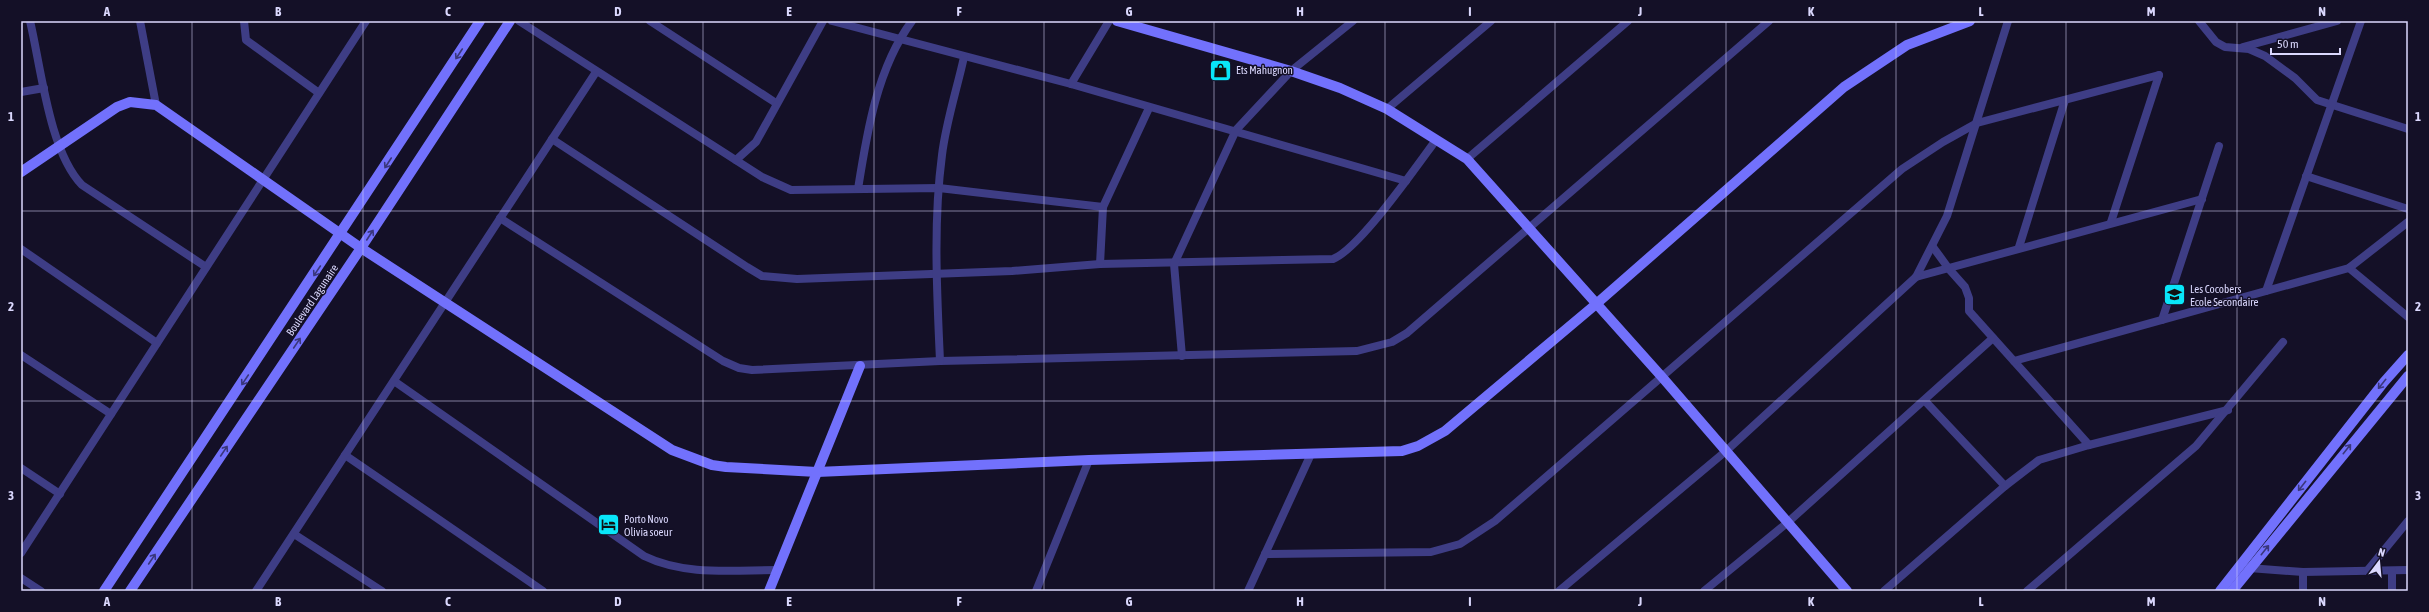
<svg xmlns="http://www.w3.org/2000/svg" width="2429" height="612" font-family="'Asap Condensed',sans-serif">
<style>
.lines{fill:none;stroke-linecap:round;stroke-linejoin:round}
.street{stroke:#3e3d85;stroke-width:8}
.secondary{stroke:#7271fc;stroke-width:10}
.oneway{stroke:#3a377c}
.grid{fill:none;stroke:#dbd8fe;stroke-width:1;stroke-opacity:0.55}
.labels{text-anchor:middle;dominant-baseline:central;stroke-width:3;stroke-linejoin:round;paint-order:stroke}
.poi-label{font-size:11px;fill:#dbd8fe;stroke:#141027;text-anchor:start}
.street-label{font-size:11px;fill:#dbd8fe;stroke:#141027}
.neatline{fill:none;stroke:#dbd8fe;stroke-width:1.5}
.grid-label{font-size:13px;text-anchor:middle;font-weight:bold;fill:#dbd8fe}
</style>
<rect width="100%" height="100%" fill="#141027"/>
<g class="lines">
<!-- street -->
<g class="street">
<path d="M30,21C41,67 49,151 82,185L206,267"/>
<path d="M140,21L156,105"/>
<path d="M244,21L246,40L319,93"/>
<path d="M519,21L762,177L791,190L939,188L1103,207"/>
<path d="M650,21L776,103"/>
<path d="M832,21L1071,84L1406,181"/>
<path d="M2199,21L2216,42L2225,47L2249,49L2265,56L2295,78L2317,100L2408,129"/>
<path d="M2243,47L2337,21"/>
<path d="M1071,84L1109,21"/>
<path d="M21,92L44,88"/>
<path d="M1387,109L1491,21"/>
<path d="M552,139L747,267L762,276L797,279L1012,271L1100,264L1333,259C1360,248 1416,167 1436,140"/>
<path d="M1467,159L1628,21"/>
<path d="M736,160L756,142L823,21"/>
<path d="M2306,176L2408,209"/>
<path d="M858,189C867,132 877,68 912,21"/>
<path d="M500,218L723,361L739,368L752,370L940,361L1357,351L1392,342L1407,333L1769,21"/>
<path d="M2111,222L2159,75"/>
<path d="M1933,247L1949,269L1965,287L1969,298V311L2089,445"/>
<path d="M2019,247L2065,100"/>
<path d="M21,249L157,343"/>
<path d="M1100,264L1103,207L1149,108"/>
<path d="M2349,268L2408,317"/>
<path d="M1916,277L2202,199"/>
<path d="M2266,291L2361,21"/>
<path d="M2162,320L2219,146"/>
<path d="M21,355L111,414"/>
<path d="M1182,356L1174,264L1236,130L1291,71L1353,21"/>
<path d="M940,361C937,293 933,223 942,155C946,122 957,89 964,57"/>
<path d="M2014,361L2349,268L2408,222"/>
<path d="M394,381L644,556C685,576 733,570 777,570"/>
<path d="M1925,401L2005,486"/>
<path d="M345,455L543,591"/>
<path d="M21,468L60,494"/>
<path d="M294,534L382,591"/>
<path d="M21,553L366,21"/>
<path d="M1265,554L1431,552L1460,544L1495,521L1902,169L1943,142L1977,123L2159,75"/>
<path d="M2249,568L2303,572L2408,570"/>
<path d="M2367,571L2408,521"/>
<path d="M2392,571V591"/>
<path d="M2303,572V591"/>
<path d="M21,578L41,591"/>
<path d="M256,591L596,72"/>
<path d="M1036,591L1089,460"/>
<path d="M1248,591L1311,454"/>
<path d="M1559,591L1726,451L1916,277L1947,216L2008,21"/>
<path d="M1704,591L1787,523L1993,338"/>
<path d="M1884,591L2005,486L2039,460L2089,445L2228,410"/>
<path d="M2027,591L2196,446L2283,342"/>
</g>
<!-- secondary -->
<g class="secondary">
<path d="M1117,21L1291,71L1340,88L1387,109L1467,159L1662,377L1847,591"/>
<path d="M21,172L117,107L130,102L156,105L361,248L672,450L712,465L726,467L817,472L1089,460L1402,451L1418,446L1445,431L1595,305L1844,87L1907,45L1970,21"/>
<path d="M104,591L480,21"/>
<path d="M130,591L361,248L510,21"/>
<path d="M769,591L860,366"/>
<path d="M2220,591L2384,382L2408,355"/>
<path d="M2232,591L2408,376"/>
</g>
</g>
<!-- one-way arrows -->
<defs><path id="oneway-shaft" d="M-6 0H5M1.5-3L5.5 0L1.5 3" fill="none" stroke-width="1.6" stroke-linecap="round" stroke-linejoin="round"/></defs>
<g class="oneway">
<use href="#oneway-shaft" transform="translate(459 54) rotate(123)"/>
<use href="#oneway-shaft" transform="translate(388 163) rotate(123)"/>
<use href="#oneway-shaft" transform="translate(370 235) rotate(-57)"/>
<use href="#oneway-shaft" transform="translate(317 271) rotate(124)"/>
<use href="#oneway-shaft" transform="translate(297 343) rotate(-56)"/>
<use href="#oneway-shaft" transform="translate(245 380) rotate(124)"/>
<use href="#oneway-shaft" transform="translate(2382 384) rotate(129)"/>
<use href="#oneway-shaft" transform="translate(2347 449) rotate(-51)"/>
<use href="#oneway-shaft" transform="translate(224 451) rotate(-56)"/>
<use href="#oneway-shaft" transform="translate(2302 486) rotate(128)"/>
<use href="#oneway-shaft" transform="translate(2265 550) rotate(-51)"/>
<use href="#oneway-shaft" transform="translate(152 559) rotate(-56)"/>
</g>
<!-- grid -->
<path class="grid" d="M192,21V591M363,21V591M533,21V591M703,21V591M874,21V591M1044,21V591M1214,21V591M1385,21V591M1555,21V591M1726,21V591M1896,21V591M2066,21V591M2237,21V591M21,211H2408M21,401H2408"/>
<!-- icons -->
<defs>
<symbol id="shop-square" viewBox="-11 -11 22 22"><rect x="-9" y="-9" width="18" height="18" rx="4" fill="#09e6f9" stroke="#141027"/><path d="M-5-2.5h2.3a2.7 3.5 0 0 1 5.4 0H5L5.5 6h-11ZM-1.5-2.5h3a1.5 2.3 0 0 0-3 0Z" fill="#111"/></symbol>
<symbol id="school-square" viewBox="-11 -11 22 22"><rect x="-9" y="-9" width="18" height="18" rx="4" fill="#09e6f9" stroke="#141027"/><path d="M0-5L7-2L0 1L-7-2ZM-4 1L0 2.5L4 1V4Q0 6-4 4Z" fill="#111"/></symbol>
<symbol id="hotel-square" viewBox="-11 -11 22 22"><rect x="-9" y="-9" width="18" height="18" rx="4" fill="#09e6f9" stroke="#141027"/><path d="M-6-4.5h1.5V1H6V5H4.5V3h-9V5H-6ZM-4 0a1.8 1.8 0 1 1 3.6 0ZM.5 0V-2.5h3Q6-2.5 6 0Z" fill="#111"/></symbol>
</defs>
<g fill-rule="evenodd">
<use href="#shop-square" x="1208" y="58" width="25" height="25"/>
<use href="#school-square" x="2162" y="282" width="25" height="25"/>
<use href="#hotel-square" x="596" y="512" width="25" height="25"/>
</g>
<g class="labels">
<!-- poi labels -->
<g class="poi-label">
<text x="1236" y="70">Ets Mahugnon</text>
<text x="2190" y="289">Les Cocobers<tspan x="2190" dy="13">Ecole Secondaire</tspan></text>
<text x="624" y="519">Porto Novo<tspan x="624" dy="13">Olivia soeur</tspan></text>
</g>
<!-- street labels -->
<g class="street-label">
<text transform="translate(312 300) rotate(-56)">Boulevard Lagunaire</text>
</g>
</g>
<!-- border -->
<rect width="2429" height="612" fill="none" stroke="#141027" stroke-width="44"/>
<!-- north arrow -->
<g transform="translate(2379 562) rotate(16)" stroke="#141027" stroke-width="3" paint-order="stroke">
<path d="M0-3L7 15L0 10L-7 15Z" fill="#dbd8fe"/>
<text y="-6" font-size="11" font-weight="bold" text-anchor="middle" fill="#dbd8fe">N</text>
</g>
<!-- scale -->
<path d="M2271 48v6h69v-6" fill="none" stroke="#dbd8fe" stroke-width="2"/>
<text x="2277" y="48" font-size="12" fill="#dbd8fe" stroke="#141027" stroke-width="3" paint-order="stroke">50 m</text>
<rect x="22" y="22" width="2385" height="568" class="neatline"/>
<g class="grid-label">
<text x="107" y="16">A</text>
<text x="278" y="16">B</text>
<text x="448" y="16">C</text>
<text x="618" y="16">D</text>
<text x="789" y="16">E</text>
<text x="959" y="16">F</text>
<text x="1129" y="16">G</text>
<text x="1300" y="16">H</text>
<text x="1470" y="16">I</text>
<text x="1640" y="16">J</text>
<text x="1811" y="16">K</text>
<text x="1981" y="16">L</text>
<text x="2151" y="16">M</text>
<text x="2322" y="16">N</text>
<text x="11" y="121">1</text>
<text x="2418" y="121">1</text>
<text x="11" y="311">2</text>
<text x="2418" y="311">2</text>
<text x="11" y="500">3</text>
<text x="2418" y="500">3</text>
<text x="107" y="606">A</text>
<text x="278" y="606">B</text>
<text x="448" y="606">C</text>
<text x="618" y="606">D</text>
<text x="789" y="606">E</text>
<text x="959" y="606">F</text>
<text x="1129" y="606">G</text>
<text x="1300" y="606">H</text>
<text x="1470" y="606">I</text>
<text x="1640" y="606">J</text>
<text x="1811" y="606">K</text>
<text x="1981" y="606">L</text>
<text x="2151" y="606">M</text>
<text x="2322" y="606">N</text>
</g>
</svg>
